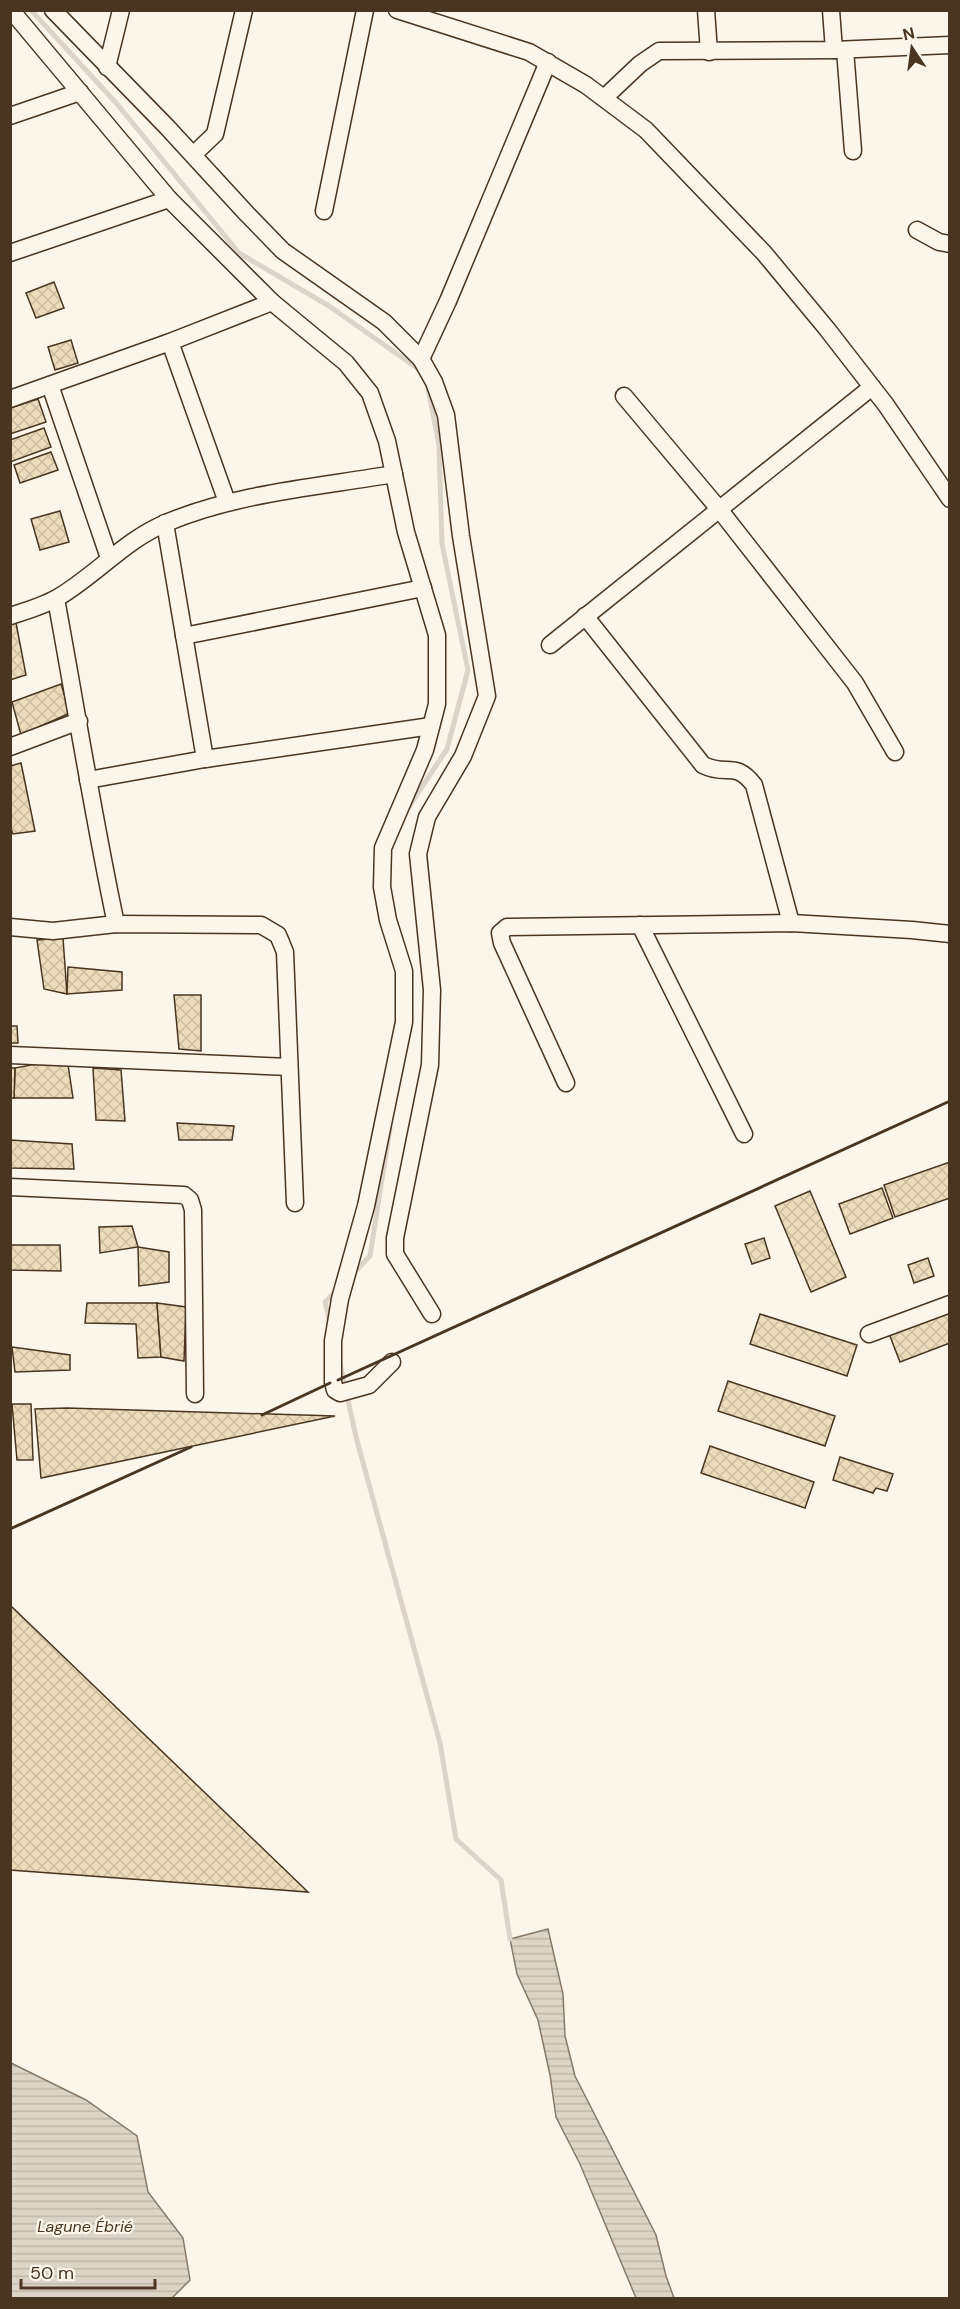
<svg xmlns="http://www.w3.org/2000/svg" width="960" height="2309" font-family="'DM Sans',sans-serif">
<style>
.water{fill:url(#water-rules);stroke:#887966;stroke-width:1.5}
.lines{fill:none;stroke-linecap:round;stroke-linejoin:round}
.stream{stroke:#dcd4c6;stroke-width:5}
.building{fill:url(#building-cross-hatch);stroke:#4a3520;stroke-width:1.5}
.minor-casing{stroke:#4a3520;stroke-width:19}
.minor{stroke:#fbf6e9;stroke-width:16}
.wall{stroke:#4a3520;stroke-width:3}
.labels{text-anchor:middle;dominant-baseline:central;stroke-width:4.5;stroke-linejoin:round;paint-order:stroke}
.water-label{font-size:16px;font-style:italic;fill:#4a3520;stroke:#fbf6e9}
</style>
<defs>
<pattern id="water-rules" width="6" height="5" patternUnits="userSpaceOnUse" patternTransform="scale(1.5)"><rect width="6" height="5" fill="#dcd4c6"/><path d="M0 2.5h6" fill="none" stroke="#beb7aa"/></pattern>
<pattern id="building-cross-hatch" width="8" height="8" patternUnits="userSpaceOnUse" patternTransform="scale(1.5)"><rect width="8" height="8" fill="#ecdcbc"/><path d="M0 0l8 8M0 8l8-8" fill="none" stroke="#ccbda1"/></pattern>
</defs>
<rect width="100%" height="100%" fill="#fbf6e9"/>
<!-- water -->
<g class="water">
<path d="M548,1929L563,1994L565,2036L575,2076L656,2235L666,2276L674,2298H636L580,2164L556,2117L550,2075L538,2020L517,1974L510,1939Z"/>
<path d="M11,2063L86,2100L137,2136L148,2192L183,2238L190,2280L172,2298H11Z"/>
</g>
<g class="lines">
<!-- stream -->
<g class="stream">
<path d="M31,10L117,104L239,253L329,306L420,370"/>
<path d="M408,808L447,749L468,670L442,544L439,445L428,388"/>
<path d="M352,1275L370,1256L390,1128"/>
<path d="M330,1323L325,1302L337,1290"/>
<path d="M340,1364L356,1437L440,1743L456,1839L501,1880L510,1939"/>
</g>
</g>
<!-- building -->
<g class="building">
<path d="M54,282L64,308L36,318L26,293Z"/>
<path d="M71,340L78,363L55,370L48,347Z"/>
<path d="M38,399L46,422L10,434V408Z"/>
<path d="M44,428L51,447L10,462V440Z"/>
<path d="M51,452L58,470L20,483L14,465Z"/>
<path d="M60,511L69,542L40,550L31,519Z"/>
<path d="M16,623L26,675L10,680V624Z"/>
<path d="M61,684L70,713L21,735L12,702Z"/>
<path d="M21,763L35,831L13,834L10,826V766Z"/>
<path d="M63,938L67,994L44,989L37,940Z"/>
<path d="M68,967L122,972V990L67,994Z"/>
<path d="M174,995H201V1051L179,1049Z"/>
<path d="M10,1026H17L18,1043H10Z"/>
<path d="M67,1058L73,1098H14L15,1068Z"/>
<path d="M10,1068H15L14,1098H10Z"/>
<path d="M93,1068L121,1070L125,1121L96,1120Z"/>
<path d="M177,1123L234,1126L232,1140H179Z"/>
<path d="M10,1140L72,1144L74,1169L10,1168Z"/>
<path d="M950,1162V1198L895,1217L884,1185Z"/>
<path d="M882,1188L893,1218L850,1234L839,1204Z"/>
<path d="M810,1191L846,1277L811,1292L775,1206Z"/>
<path d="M132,1226L138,1247L100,1253L99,1227Z"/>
<path d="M764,1238L770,1258L752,1264L745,1244Z"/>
<path d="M10,1245H60L61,1271L10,1270Z"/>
<path d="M138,1247L169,1252V1282L139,1286Z"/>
<path d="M928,1258L934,1276L914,1283L908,1265Z"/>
<path d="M87,1303H157L161,1357L138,1358L136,1324L85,1323Z"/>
<path d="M157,1303L186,1307L184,1361L161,1357Z"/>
<path d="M950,1308V1343L900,1362L888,1331Z"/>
<path d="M760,1314L857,1345L847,1376L750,1344Z"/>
<path d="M12,1347L70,1355V1370L15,1372Z"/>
<path d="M728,1381L835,1416L825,1446L718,1411Z"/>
<path d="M12,1404H31L33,1460H17Z"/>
<path d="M67,1408L335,1416L41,1478L35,1409Z"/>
<path d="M710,1446L814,1482L805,1508L701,1473Z"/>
<path d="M840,1457L893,1474L887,1491L876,1488L873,1493L833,1480Z"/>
<path d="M10,1605L308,1892L10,1870Z"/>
</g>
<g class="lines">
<defs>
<g id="minor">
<path d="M11,10L169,199L272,302L346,363L370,393L387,441L406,532L437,635V704L425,750L383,848L382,887L388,920L404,971V1022L366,1206L340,1299L333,1341V1382L335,1390L340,1393L369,1385L392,1362"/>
<path d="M53,10L167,127L247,214L283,251L384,322L421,359L434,382L446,415L461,536L487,696L463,756L427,817L418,854L432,990L430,1065L395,1238V1254L432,1314"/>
<path d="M397,10L529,52L586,85L646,130L764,253L827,329L886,405L950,499"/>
<path d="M706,10L709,52"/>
<path d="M831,10L834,50"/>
<path d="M845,50L853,151"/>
<path d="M107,67L121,10"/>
<path d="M604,98L640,64L659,51L834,50L950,45"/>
<path d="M10,116L80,92"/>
<path d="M193,155L215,134L244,10"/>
<path d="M324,211L365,10"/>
<path d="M917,230L939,242L950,244"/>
<path d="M10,253L169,199"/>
<path d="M170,342L227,502"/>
<path d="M421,359L448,301L548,62"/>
<path d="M50,385L109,558"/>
<path d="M624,396L719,509L855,683L895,752"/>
<path d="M10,399L170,342L272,302"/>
<path d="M165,523L205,759"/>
<path d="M56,599C76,707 93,816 116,924"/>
<path d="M10,616C26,611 43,606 57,598C95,576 125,540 166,523C237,493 318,487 394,474"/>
<path d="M585,616L703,765C727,777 735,760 754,785L791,923"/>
<path d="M184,636L423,588"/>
<path d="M550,645L872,387"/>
<path d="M10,747L79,721"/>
<path d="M88,780L205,759L431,726"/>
<path d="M640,925L744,1134"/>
<path d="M10,927L53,931L116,924L261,925L278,935L285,952L295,1203"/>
<path d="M10,1055L289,1067"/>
<path d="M566,1083L502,943L500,933L507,927L791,923L912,930L950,934"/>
<path d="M10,1187L184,1195L190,1200L193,1210L195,1394"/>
<path d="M869,1334L950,1304"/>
</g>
</defs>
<!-- minor casing -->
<use href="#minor" class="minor-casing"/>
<!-- minor -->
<use href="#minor" class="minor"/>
<!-- wall -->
<g class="wall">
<path d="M338,1380L950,1101"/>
<path d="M262,1415L330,1383"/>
<path d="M10,1529L191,1447"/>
</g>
</g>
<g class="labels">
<!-- water labels -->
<g class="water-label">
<text x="85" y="2226">Lagune Ébrié</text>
</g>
</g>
<!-- border -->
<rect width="960" height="2309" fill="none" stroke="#4a3520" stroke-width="24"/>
<!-- north arrow -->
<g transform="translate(912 48) rotate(347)" stroke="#fbf6e9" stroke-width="4.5" paint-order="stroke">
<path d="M0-4.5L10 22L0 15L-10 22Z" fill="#4a3520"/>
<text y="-9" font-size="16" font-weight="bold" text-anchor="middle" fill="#4a3520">N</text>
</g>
<!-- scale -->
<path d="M21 2279v9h134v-9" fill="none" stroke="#4a3520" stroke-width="3"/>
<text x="30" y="2279" font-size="18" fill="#4a3520" stroke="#fbf6e9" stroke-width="4.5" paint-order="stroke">50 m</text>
</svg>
